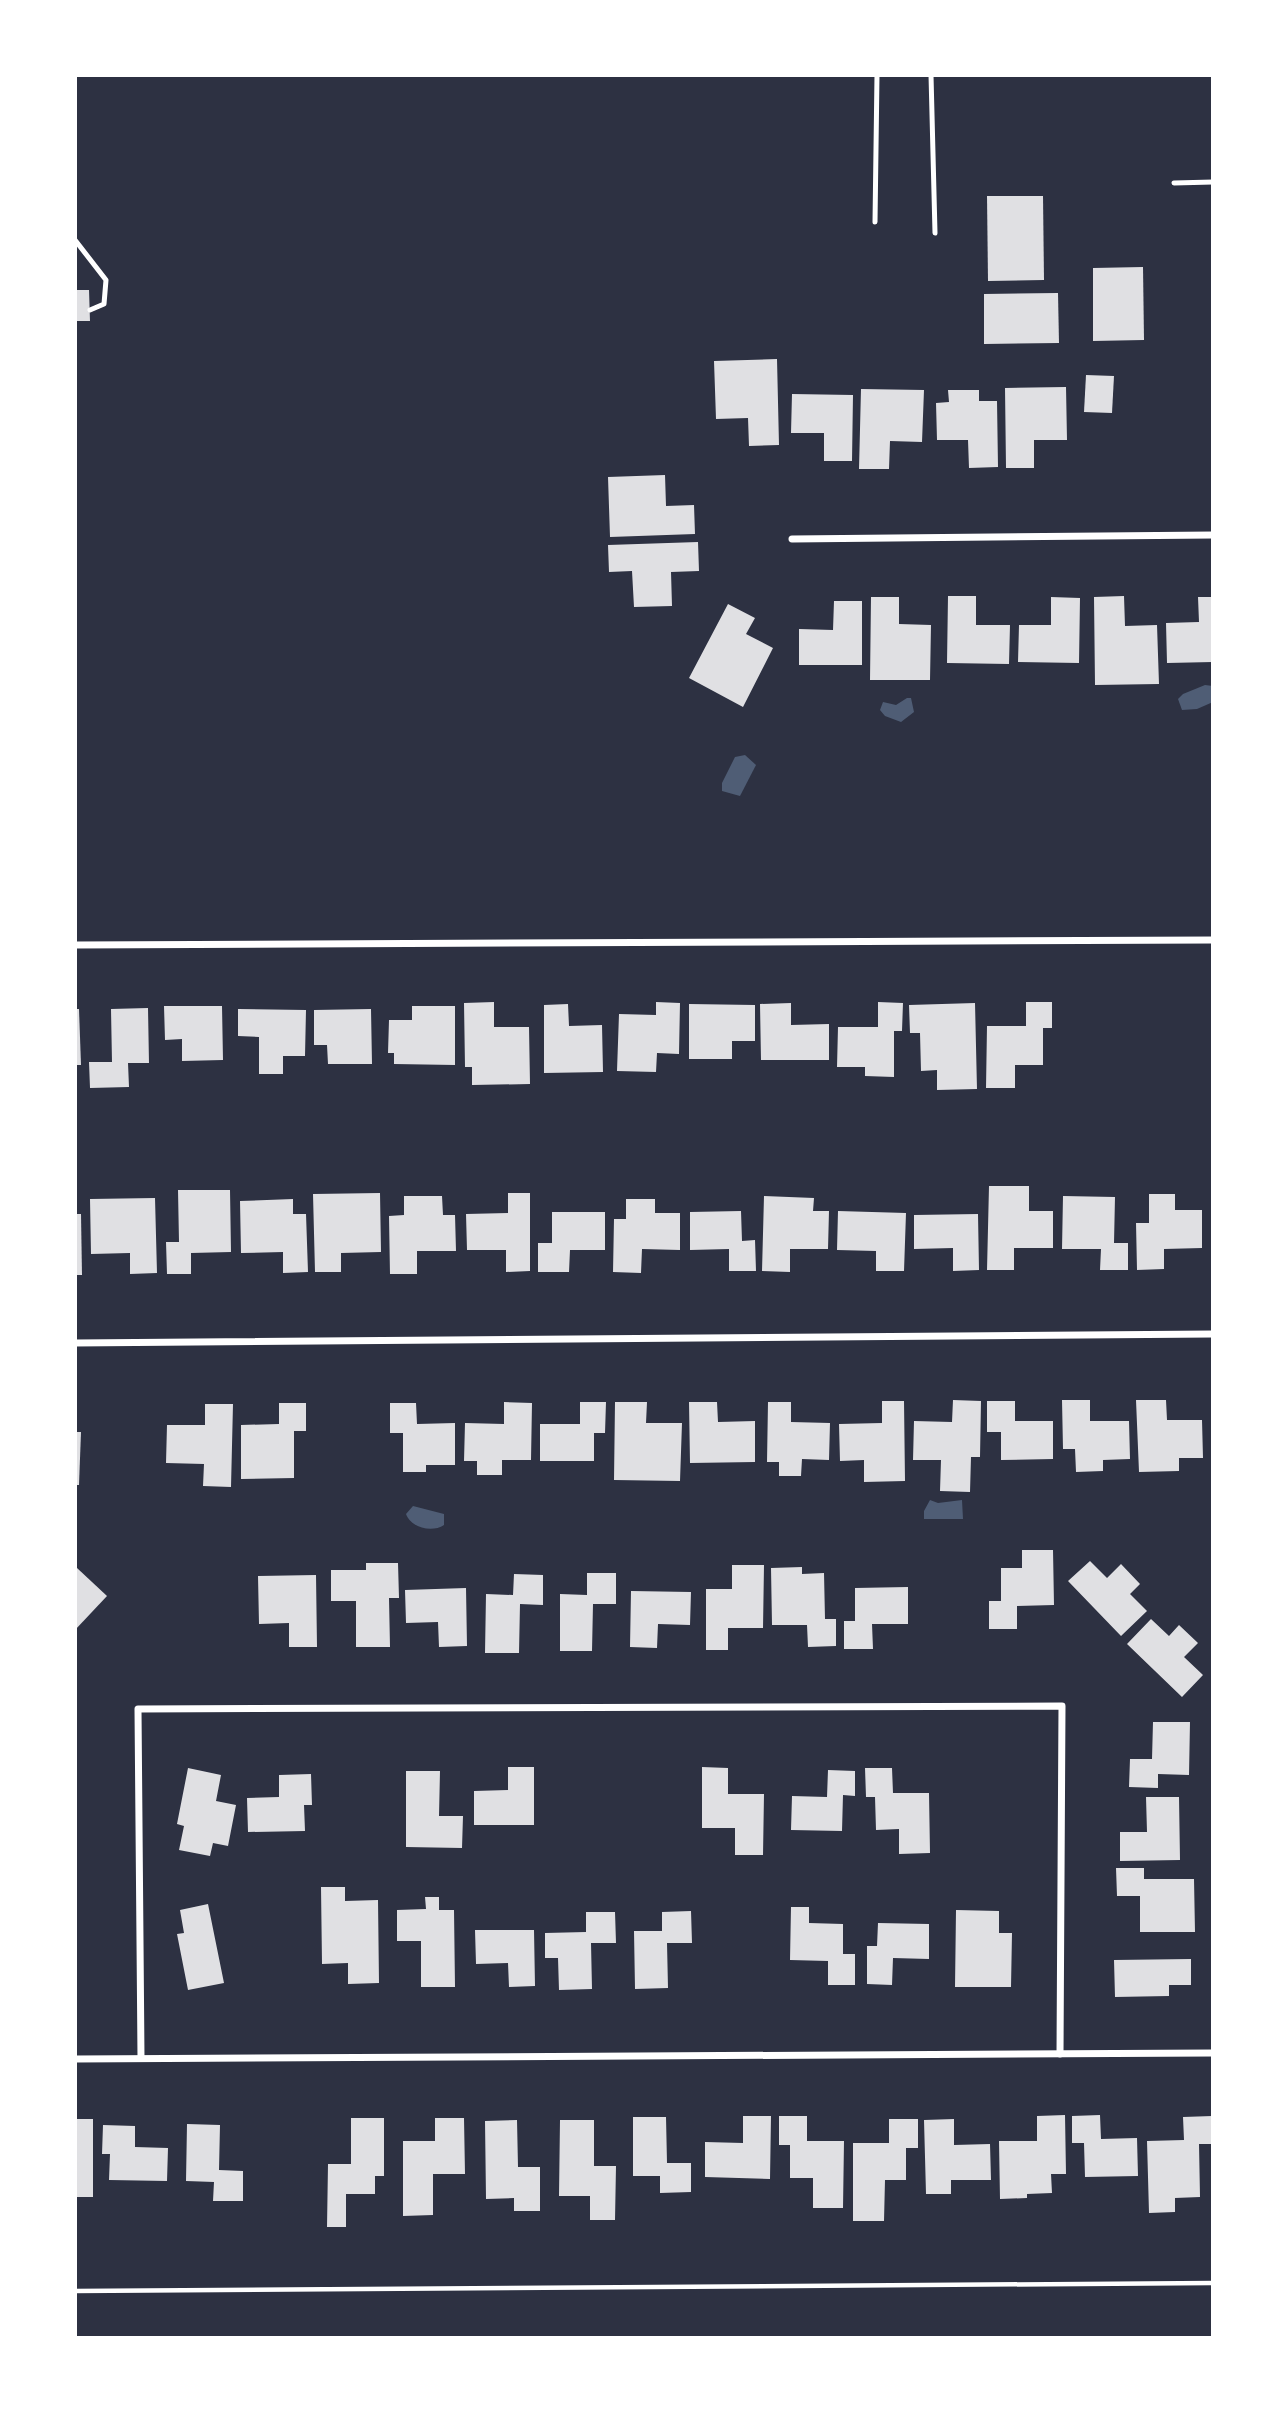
<svg xmlns="http://www.w3.org/2000/svg" width="1288" height="2413" font-family="'Zilla Slab',serif">
<style>
.water{fill:#4f5d75}
.building{fill:#e0e0e3}
.lines{fill:none;stroke-linecap:round;stroke-linejoin:round}
.path{stroke:#fff;stroke-width:4.5}
.service{stroke:#fff;stroke-width:5}
.minor{stroke:#fff;stroke-width:7}
</style>
<rect width="100%" height="100%" fill="#2d3142"/>
<!-- water -->
<g class="water">
<path d="M1205,685L1213,686V702L1197,709L1182,710L1178,699L1183,694Z"/>
<path d="M907,698H911L914,712L901,722L885,716L880,710L883,702L896,705Z"/>
<path d="M745,755L756,765L740,796L722,791V783L735,757Z"/>
<path d="M930,1500L938,1503L962,1500L963,1519H924V1511Z"/>
<path d="M413,1506L444,1514V1525C432,1533 411,1528 406,1514Z"/>
</g>
<!-- building -->
<g class="building">
<path d="M987,196H1043L1044,280L988,281Z"/>
<path d="M1143,267L1144,340L1093,341V268Z"/>
<path d="M75,290H89L90,321H75Z"/>
<path d="M1058,293L1059,343L984,344V294Z"/>
<path d="M777,359L779,445L749,446L748,418L716,419L714,361Z"/>
<path d="M1086,375L1114,376L1112,413L1084,412Z"/>
<path d="M1066,387L1067,440H1034V468H1006L1005,388Z"/>
<path d="M861,389L924,390L922,442L890,441L889,469H859Z"/>
<path d="M948,390H979V401H997L998,467L969,468L968,440H937L936,403L949,402Z"/>
<path d="M792,394L853,395L852,461H824V433H791Z"/>
<path d="M665,475L666,506L694,505L695,534L610,537L608,477Z"/>
<path d="M698,542L699,571L671,572L672,606L634,607L632,571L609,572L608,545Z"/>
<path d="M948,596H976V625H1010L1009,664L947,663Z"/>
<path d="M1124,596L1125,626L1157,625L1159,684L1095,685L1094,597Z"/>
<path d="M871,597H899V624L931,625L930,680H870Z"/>
<path d="M1051,597L1080,598L1079,663L1018,662L1019,625H1051Z"/>
<path d="M1198,597H1213V662L1167,663L1166,623L1199,622Z"/>
<path d="M834,601H862V665H799V629L833,630Z"/>
<path d="M728,604L755,618L746,634L773,648L743,707L689,678Z"/>
<path d="M494,1002V1027H529L530,1084L472,1085V1067H465L464,1003Z"/>
<path d="M656,1002L680,1003L679,1054L657,1053L656,1072L617,1071L619,1014L656,1015Z"/>
<path d="M878,1002L903,1003L902,1031H894V1077L865,1076V1067H837L838,1027H878Z"/>
<path d="M1026,1002H1052V1028H1043V1065H1015V1088H986L987,1026H1026Z"/>
<path d="M791,1003V1025L829,1024V1060H761L760,1004Z"/>
<path d="M975,1003L977,1089L937,1090V1070L921,1071L920,1033H910L909,1005Z"/>
<path d="M568,1004L569,1026L602,1025L603,1072L544,1073V1005Z"/>
<path d="M689,1004L755,1005V1041H732V1059H689Z"/>
<path d="M164,1006H222L223,1060L182,1061V1039L165,1040Z"/>
<path d="M412,1006H455V1065L394,1064V1053H388L389,1020H412Z"/>
<path d="M148,1008L149,1063H128L129,1087L90,1088L89,1062H112L111,1009Z"/>
<path d="M75,1009H79L81,1065H75Z"/>
<path d="M238,1009L306,1010L305,1056H283V1074H259V1037L238,1036Z"/>
<path d="M371,1009L372,1064H328L327,1045H314V1010Z"/>
<path d="M989,1186H1029V1211H1053V1248H1014V1270H987Z"/>
<path d="M178,1190H230L231,1252L191,1253V1274H167L166,1242H179Z"/>
<path d="M380,1193L381,1252L341,1253V1272H315L313,1194Z"/>
<path d="M508,1193H530V1271L506,1272V1250H467L466,1214L508,1213Z"/>
<path d="M1149,1194H1175V1210H1202V1248L1164,1249V1269L1137,1270L1136,1223H1149Z"/>
<path d="M404,1196H442L443,1215H455L456,1251H417V1274H390L389,1216L404,1215Z"/>
<path d="M764,1196L814,1198L813,1211H829L828,1249H790V1272L762,1271Z"/>
<path d="M1063,1196L1115,1197L1114,1243H1128V1270H1100L1101,1249H1062Z"/>
<path d="M155,1198L157,1273L130,1274V1253L91,1254L90,1199Z"/>
<path d="M293,1199V1214H306L308,1272L283,1273V1252L241,1253L240,1201Z"/>
<path d="M626,1199H655V1213H680V1250L642,1249L641,1273L613,1272L614,1219H626Z"/>
<path d="M741,1211L742,1241L755,1240L756,1271H729V1249L690,1250V1212Z"/>
<path d="M838,1211L906,1213L904,1271H876V1251L837,1250Z"/>
<path d="M552,1212H605V1250H570L569,1272H538V1243H552Z"/>
<path d="M75,1214H81L82,1275H75Z"/>
<path d="M978,1214L979,1270L953,1271V1248L914,1249V1215Z"/>
<path d="M953,1400L981,1401L980,1457H971L970,1492L940,1491L941,1460H913L914,1421L952,1422Z"/>
<path d="M1062,1400H1090V1421H1129L1130,1459L1103,1460V1471L1076,1472L1075,1449H1063Z"/>
<path d="M1136,1400H1166L1167,1420H1202L1203,1458H1179V1471L1139,1472Z"/>
<path d="M882,1401H904L905,1481L864,1482V1460L840,1461L839,1424L882,1423Z"/>
<path d="M987,1401H1015V1421H1053V1459L1001,1460V1432H987Z"/>
<path d="M504,1402L532,1403L531,1460H502V1475H477V1461H464L465,1423L504,1424Z"/>
<path d="M580,1402H606L605,1433H594V1461H540V1424H580Z"/>
<path d="M615,1402H647L646,1423H682L680,1481L614,1480Z"/>
<path d="M689,1402H717L718,1422L755,1421V1462L690,1463Z"/>
<path d="M768,1402H791V1422L830,1423L829,1460L802,1459L801,1476H779V1462H767Z"/>
<path d="M279,1403H306V1431H294V1478L241,1479V1425L279,1424Z"/>
<path d="M390,1403H416L417,1424L455,1423V1465H426V1472H403V1433H390Z"/>
<path d="M205,1404H233L231,1487L203,1486L204,1464L166,1463L167,1425H205Z"/>
<path d="M75,1432H81L79,1485H75Z"/>
<path d="M1022,1550H1053L1054,1605L1017,1606V1629H989V1601H1001V1568H1022Z"/>
<path d="M1090,1561L1107,1578L1121,1564L1140,1584L1130,1594L1147,1611L1121,1636L1068,1581Z"/>
<path d="M366,1563H398L399,1598H389L390,1647H356V1601H331V1570H366Z"/>
<path d="M732,1565H764L763,1628H728V1650H706V1589H732Z"/>
<path d="M802,1567V1574L824,1573L825,1619H836V1646L808,1647L807,1625H772L771,1568Z"/>
<path d="M77,1568L107,1596L75,1630V1570Z"/>
<path d="M587,1573H616V1604H593L592,1651H560V1594L587,1595Z"/>
<path d="M514,1574L543,1575V1605L520,1604L519,1653H485L486,1594L513,1595Z"/>
<path d="M316,1575L317,1647H289V1623L259,1624L258,1576Z"/>
<path d="M908,1587V1624H872L873,1649H844V1621H855V1588Z"/>
<path d="M466,1588L467,1646L439,1647L438,1622L406,1623L405,1590Z"/>
<path d="M631,1591L691,1592L690,1625L658,1624L657,1648L630,1647Z"/>
<path d="M1151,1619L1169,1636L1179,1625L1198,1643L1184,1657L1203,1675L1182,1697L1127,1644Z"/>
<path d="M1153,1722H1190L1189,1775L1158,1774V1788L1129,1787L1130,1759H1152Z"/>
<path d="M508,1767H534V1825H474V1791L508,1790Z"/>
<path d="M702,1767L728,1768V1794H764L763,1855H735V1828H702Z"/>
<path d="M188,1768L221,1775L216,1801L236,1805L228,1846L213,1843L210,1856L179,1850L184,1826L177,1824Z"/>
<path d="M865,1768H892L893,1793H929L930,1853L899,1854V1829L876,1830L875,1797H866Z"/>
<path d="M828,1770L855,1771V1796L843,1795L842,1831L791,1830L792,1796L827,1797Z"/>
<path d="M406,1771H440L439,1816H463L462,1848L406,1847Z"/>
<path d="M311,1774L312,1805H304L305,1831L248,1832L247,1798L279,1797V1775Z"/>
<path d="M1146,1797H1179L1180,1860L1120,1861V1832H1147Z"/>
<path d="M1116,1868H1144V1879H1194L1195,1932H1140V1896H1117Z"/>
<path d="M321,1887H345V1901L378,1900L379,1983L348,1984V1963L322,1964Z"/>
<path d="M425,1897H439V1910H454L455,1987H421V1941H397V1910L426,1909Z"/>
<path d="M208,1904L224,1983L188,1990L177,1934L184,1933L180,1910Z"/>
<path d="M791,1907H809V1923L843,1924V1954H855V1985H828V1961L790,1960Z"/>
<path d="M956,1910L999,1911V1933H1012L1011,1987H955Z"/>
<path d="M691,1911L692,1943H667L668,1988L635,1989L634,1931H662V1912Z"/>
<path d="M586,1912H615L616,1943H591L592,1989L559,1990L558,1958H545V1933L586,1932Z"/>
<path d="M878,1923L929,1924V1959L893,1958L892,1985L867,1984V1946H877Z"/>
<path d="M475,1930H534L535,1986L509,1987L508,1963L476,1964Z"/>
<path d="M1191,1959V1985H1169V1996L1115,1997L1114,1960Z"/>
<path d="M1065,2115L1066,2174H1051L1052,2193L1027,2194V2198L1000,2199L999,2141H1037V2116Z"/>
<path d="M1100,2115L1101,2139L1137,2138L1138,2176L1085,2177L1084,2143H1072V2116Z"/>
<path d="M743,2116H771L770,2179L705,2177V2142L743,2143Z"/>
<path d="M779,2116H807V2141H844L843,2208H813V2178H790V2145H779Z"/>
<path d="M1212,2116L1213,2144H1199L1200,2197L1175,2198V2212L1149,2213L1147,2141L1184,2140L1183,2117Z"/>
<path d="M633,2117H666L667,2163H691V2192L660,2193V2176H633Z"/>
<path d="M351,2118H384V2176H375V2194H346V2227H327L328,2164H351Z"/>
<path d="M435,2118H464L465,2174H433V2215L403,2216V2141H435Z"/>
<rect x="75" y="2119" width="18" height="78"/>
<path d="M889,2119H918V2148H906V2180H885L884,2221H853V2143H889Z"/>
<path d="M954,2119V2145L990,2144L991,2180H951V2194H926L924,2120Z"/>
<path d="M517,2120L518,2167H540V2211H514V2198L486,2199L485,2121Z"/>
<path d="M560,2120H594V2166H616L615,2220H590V2196H559Z"/>
<path d="M187,2124L220,2125L219,2170L243,2171V2201H213L214,2182L186,2181Z"/>
<path d="M103,2125L135,2126V2147L168,2148L167,2181L109,2180L110,2154H102Z"/>
</g>
<g class="lines">
<!-- path -->
<path class="path" d="M75,2291L1213,2283"/>
<!-- service -->
<g class="service">
<path d="M931,75L935,233"/>
<path d="M1174,183L1213,182"/>
<path d="M875,222L877,75"/>
<path d="M75,240L106,280L104,304L90,310"/>
</g>
<!-- minor -->
<g class="minor">
<path d="M792,539L1213,535"/>
<path d="M75,945L1213,940"/>
<path d="M75,1343L1213,1334"/>
<path d="M141,2058L138,1709L1062,1706L1060,2054"/>
<path d="M75,2059L1213,2053"/>
</g>
</g>
<!-- border -->
<rect width="1288" height="2413" fill="none" stroke="#ffffff" stroke-width="154"/>
</svg>
